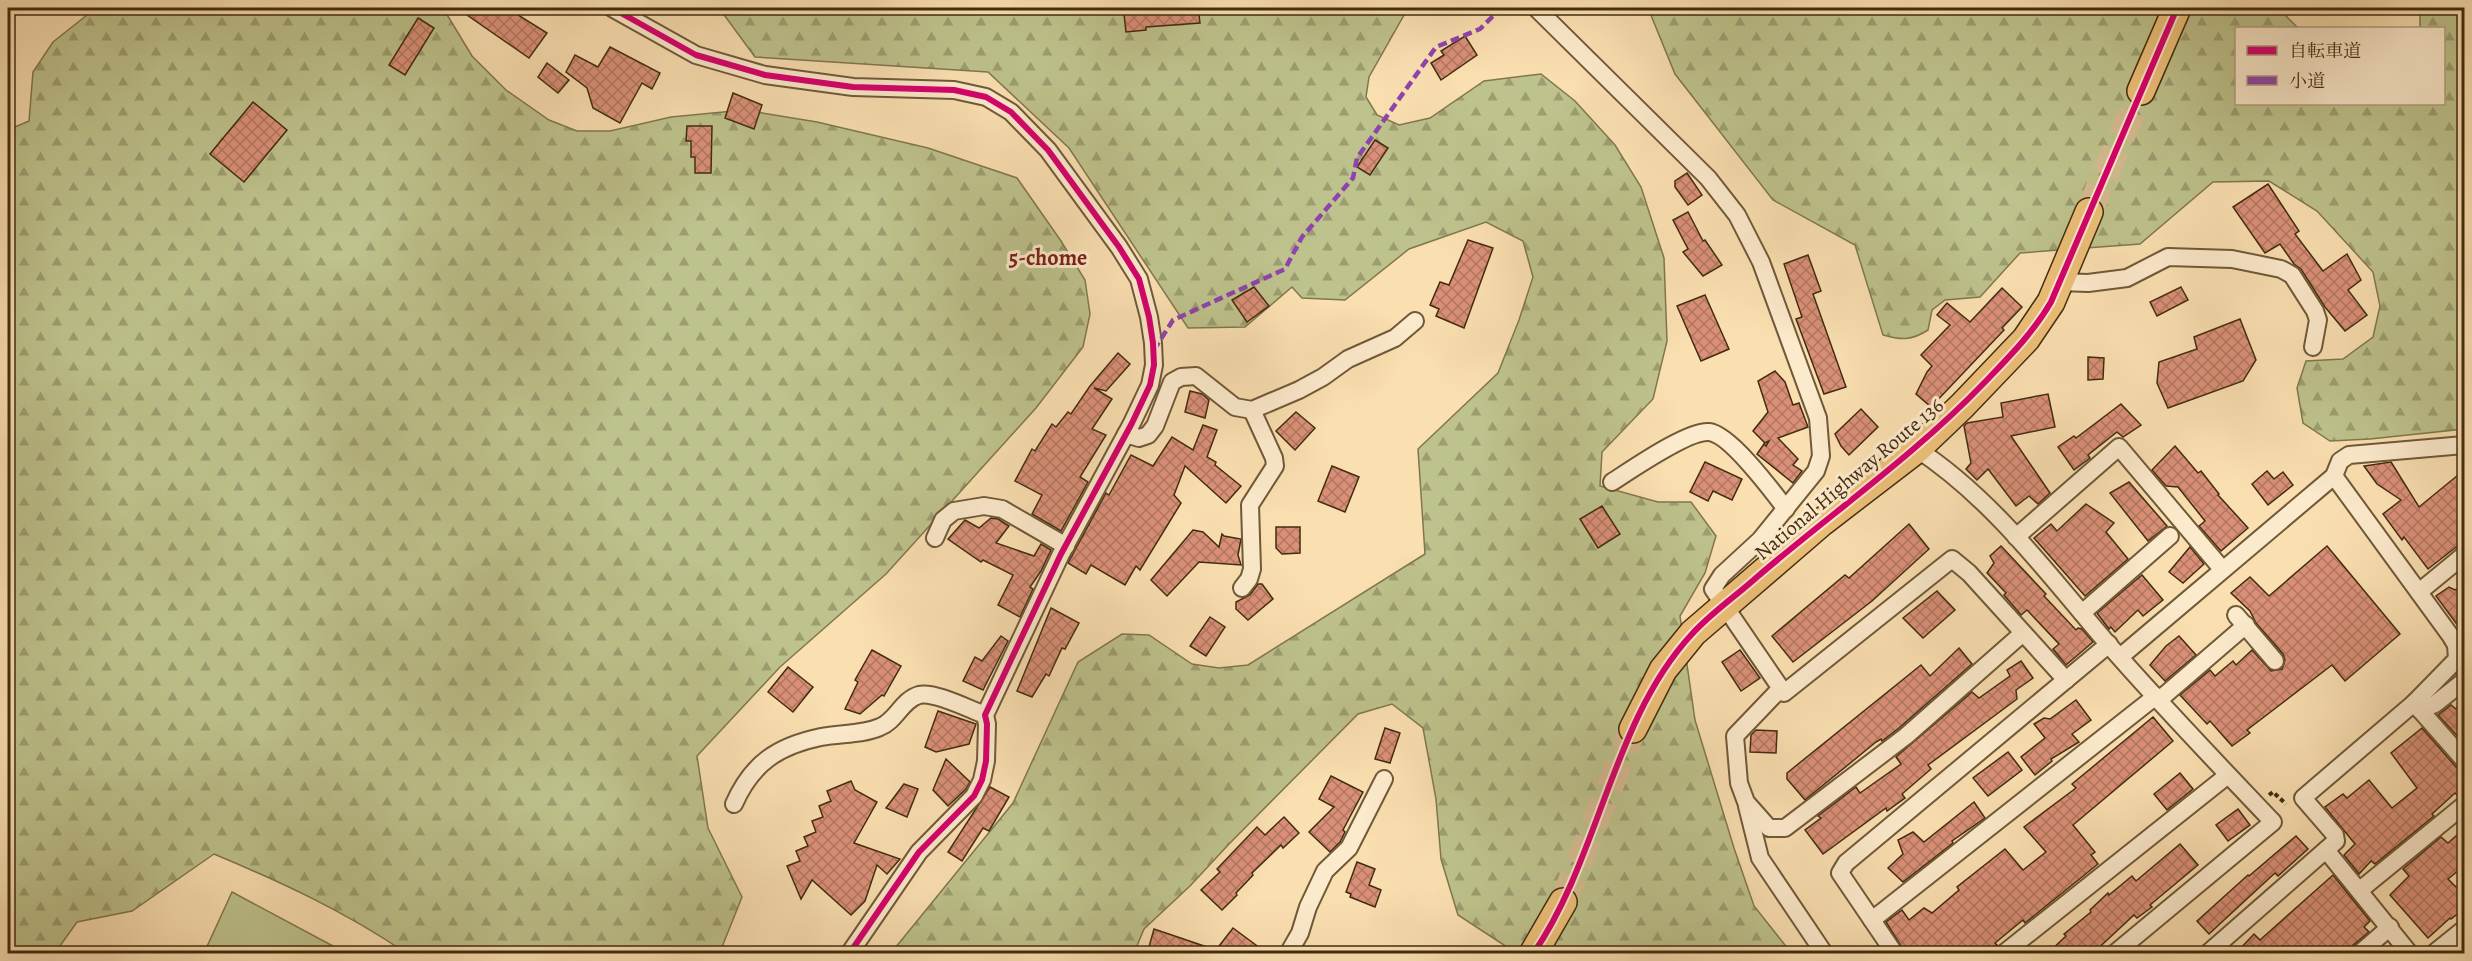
<svg xmlns="http://www.w3.org/2000/svg" width="2472" height="961" font-family="Alegreya,'Noto Serif JP',serif">
<style>
.forest{fill:url(#forest-firs);stroke:#80774e;stroke-width:1.5}
.green{fill:#bec28c;stroke:#80774e;stroke-width:1.5}
.building{fill:url(#building-cross-hatch);stroke:#422c0f;stroke-width:1.5}
.lines{fill:none;stroke-linecap:round;stroke-linejoin:round}
.trunk-tunnel{stroke:#d5bb91;stroke-width:27;stroke-dasharray:27 14;stroke-linecap:butt}
.minor-casing{stroke:#705938;stroke-width:20}
.trunk-casing{stroke:#422c0f;stroke-width:30}
.path{stroke:#422c0f;stroke-width:4;stroke-dasharray:4.5 3;stroke-linecap:butt}
.minor{stroke:#fceacc;stroke-width:16}
.trunk{stroke:#edc078;stroke-width:27}
.quiet{stroke:#8e44ad;stroke-width:4.5;stroke-dasharray:9 4.5;stroke-linecap:butt}
.cycleway-casing{stroke:#fceacc;stroke-width:10}
.cycleway{stroke:#d6006c;stroke-width:6}
.labels{text-anchor:middle;dominant-baseline:central;stroke-width:6;stroke-linejoin:round;paint-order:stroke}
.street-label{font-size:21px;fill:#422c0f;stroke:#fceacc}
.neighbourhood-label{font-size:22px;font-weight:bold;fill:#7a1f14;stroke:#fceacc}
</style>
<defs>
<pattern id="forest-firs" width="22" height="20" patternUnits="userSpaceOnUse" patternTransform="scale(1.5)"><rect width="22" height="20" fill="#bec28c"/><path d="M5 1l3.5 6h-7zM16 11l3.5 6h-7z" fill="#9c9e71"/></pattern>
<pattern id="building-cross-hatch" width="8" height="8" patternUnits="userSpaceOnUse" patternTransform="scale(1.5)"><rect width="8" height="8" fill="#da9078"/><path d="M0 0l8 8M0 8l8-8" fill="none" stroke="#b27661"/></pattern>
</defs>
<rect width="100%" height="100%" fill="#fadfb1"/>
<filter id="stains"><feTurbulence type="fractalNoise" baseFrequency=".00333" numOctaves="4"/><feColorMatrix values="0 0 0 0 .2 0 0 0 0 .09 0 0 0 0 .02 0 0 0 .5 -.17"/></filter>
<radialGradient id="worn" r=".72"><stop offset=".6" stop-color="#630" stop-opacity="0"/><stop offset="1" stop-color="#630" stop-opacity=".3"/></radialGradient>
<!-- forest -->
<g class="forest">
<path d="M96,8H443L472,56L506,90L549,120L577,131H610L671,117L744,110L817,122L928,148L1017,178L1061,241L1085,280L1090,314L1083,347L1036,408L886,574L780,667L697,756L708,828L742,897L722,947L712,953H406C346,912 281,882 214,854L132,911L77,922L55,953H8V130L29,121L33,72L53,42Z"/>
<path d="M719,8H1408L1369,77L1366,97L1377,115L1399,125L1430,118L1484,81L1541,74L1575,101L1615,145L1641,187L1664,258L1667,341L1653,399L1602,452L1600,486L1658,502H1691L1716,536L1705,573L1680,616L1695,720L1734,848L1754,906L1789,950L1790,953H1516L1458,915L1441,859L1436,799L1423,728L1392,704L1358,714L1229,844L1190,886L1144,929L1134,953H891L1013,803L1078,662L1122,634L1149,635L1192,664L1219,668L1248,665L1425,554L1418,449L1498,373L1519,320L1533,277L1523,241L1486,222L1409,249L1345,300L1302,298L1292,287L1245,327L1188,328L1069,148L988,72L755,57Z"/>
<path d="M1648,8H2278L2298,28H2236V104H2444V28H2420V8H2464V429L2370,439L2330,441L2303,423L2297,388L2306,361L2343,359L2373,337L2380,306L2373,272L2317,211L2269,181L2213,182L2140,244L2020,253L1980,297L1945,300L1932,310L1928,330C1911,341 1901,340 1883,335L1855,245L1773,200L1675,74Z"/>
</g>
<!-- green -->
<path class="green" d="M232,892L346,953H204Z"/>
<!-- building -->
<g class="building">
<path d="M457,8H507L547,33L529,58Z"/>
<path d="M1157,8H1198L1200,23L1146,27V30L1126,32L1124,14L1153,11Z"/>
<path d="M418,18L434,28L405,75L389,65Z"/>
<path d="M1465,36L1477,55L1441,80L1431,63L1444,55L1441,51Z"/>
<path d="M610,47L660,73L652,89L642,83L620,123L593,108L587,88L566,72L575,55L598,67Z"/>
<path d="M547,63L569,80L558,93L538,77Z"/>
<path d="M733,93L762,105L754,129L725,118Z"/>
<path d="M253,102L287,130L244,182L210,154Z"/>
<path d="M687,126H712L711,173H695V157H691V141H686Z"/>
<path d="M1375,140L1388,148L1370,175L1357,167Z"/>
<path d="M1687,173L1702,195L1688,205L1675,187V181Z"/>
<path d="M2268,184L2299,231L2295,234L2323,271L2347,254L2361,280L2348,290L2367,315L2345,331L2325,307L2301,269L2294,264L2280,244L2265,253L2233,207Z"/>
<path d="M1688,212L1703,241L1705,240L1722,265L1703,276L1683,252L1688,249L1673,220Z"/>
<path d="M1468,240L1493,248L1464,328L1436,316L1439,309L1430,305L1440,282L1449,285Z"/>
<path d="M1808,255L1821,291L1813,294L1846,387L1824,394L1796,319L1802,317L1784,264Z"/>
<path d="M1254,287L1269,306L1247,322L1232,300Z"/>
<path d="M2181,287L2188,300L2157,316L2150,302Z"/>
<path d="M2002,288L2022,307L2002,328L2004,330L1931,407L1916,394L1927,372L1932,366L1921,355L1950,325L1937,315L1947,303L1970,322Z"/>
<path d="M1705,295L1729,349L1701,361L1677,306Z"/>
<path d="M2240,319L2256,360L2243,381L2168,408L2157,383L2159,362L2197,349L2194,337Z"/>
<path d="M1118,353L1130,364L1106,391L1094,388L1112,399L1092,429L1106,435L1080,477L1088,482L1061,531L1032,514L1042,495L1015,481L1032,449L1035,451L1052,424L1056,427L1068,412L1071,414L1090,386Z"/>
<path d="M2088,357L2104,358L2103,379L2088,380Z"/>
<path d="M1775,371L1785,382L1793,405L1799,403L1808,427L1778,438L1798,459L1793,465L1802,471L1793,483L1757,454L1764,444L1766,446L1769,441L1765,443L1753,431L1768,412L1758,381Z"/>
<path d="M1190,391L1202,394L1209,400L1205,418L1185,412Z"/>
<path d="M2048,394L2055,427L2011,436L2050,493L2038,504L2029,496L2016,506L1988,469L1977,480L1966,469L1971,463L1964,426L1967,423L2003,417L2001,403Z"/>
<path d="M2121,404L2141,425L2123,437L2117,432L2088,455L2090,458L2074,470L2058,447L2074,436L2076,438Z"/>
<path d="M1861,409L1878,427L1849,455L1841,446L1835,434Z"/>
<path d="M1296,412L1315,428L1295,450L1276,431Z"/>
<path d="M1203,425L1217,430L1207,457L1216,462L1215,465L1241,486L1226,503L1185,466L1174,495L1181,503L1140,570L1136,566L1125,585L1091,565L1086,574L1068,563L1106,493L1109,495L1131,455L1153,466L1172,437L1193,450Z"/>
<path d="M2175,446L2198,473L2201,471L2219,494L2218,495L2248,528L2221,551L2199,526L2205,521L2178,487L2166,486L2152,470Z"/>
<path d="M1705,462L1742,479L1732,500L1713,491L1708,501L1690,492Z"/>
<path d="M2391,462L2419,507L2463,471V473L2464,472V541L2428,569L2404,537L2402,540L2383,514L2401,500L2377,484L2364,466Z"/>
<path d="M1332,466L1359,477L1345,512L1318,501Z"/>
<path d="M2267,471L2274,479L2283,472L2293,485L2268,505L2252,484Z"/>
<path d="M2129,482L2167,526L2148,541L2110,493Z"/>
<path d="M2086,504L2114,523L2106,532L2128,559L2085,596L2034,538L2051,524L2057,531Z"/>
<path d="M1602,506L1620,534L1598,548L1580,519Z"/>
<path d="M991,518L998,519L1009,526L996,543L1034,556L1041,544L1051,550L1041,571L1030,587L1033,589L1020,617L998,605L1013,575L983,560L981,562L948,539L965,520L979,528Z"/>
<path d="M1909,524L1929,549L1872,601L1793,662L1772,636L1845,575L1849,578Z"/>
<path d="M1276,527H1300V553L1282,554L1276,548Z"/>
<path d="M1193,530L1203,532L1219,547L1222,534L1224,536L1241,539L1238,555L1241,565L1199,562L1167,596L1151,580Z"/>
<path d="M2001,546L2046,594L2044,596L2076,630L2078,628L2082,629L2093,642L2066,665L2053,649L2059,644L2027,610L2021,615L2004,595L2006,593L1987,573L1994,563L1990,556Z"/>
<path d="M2327,546L2400,634L2345,681L2332,665L2247,730L2250,733L2232,746L2210,721L2207,724L2180,695L2210,670L2215,676L2233,661L2236,665L2252,650L2271,671L2282,669L2285,660L2283,654L2256,623L2250,611L2231,593L2250,577L2269,596Z"/>
<path d="M2190,547L2204,564L2183,583L2169,572Z"/>
<path d="M2142,575L2163,600L2143,616L2138,610L2115,632L2111,627L2109,629L2097,613Z"/>
<path d="M1258,584H1262L1273,599L1248,620L1236,609V602L1250,595Z"/>
<path d="M2464,585V634L2436,596L2449,587L2455,590Z"/>
<path d="M1937,591L1955,610L1923,638L1903,618Z"/>
<path d="M1051,608L1079,623L1065,649L1062,648L1049,676L1046,674L1032,697L1017,691Z"/>
<path d="M1210,617L1225,627L1206,656L1190,646Z"/>
<path d="M1001,636L1008,641L983,690L963,681L975,657L982,661Z"/>
<path d="M2179,636L2196,655L2165,681L2150,665L2166,646Z"/>
<path d="M1959,648L1972,664L1899,728L1882,741L1881,739L1876,742L1805,800L1787,779V773L1921,665L1930,676Z"/>
<path d="M872,650L901,666L884,696L882,695L860,714L845,709L858,682L855,680Z"/>
<path d="M1740,650L1760,678L1741,691L1722,662Z"/>
<path d="M2021,661L2033,678L2016,690L2017,699L1928,765L1931,769L1902,794L1905,798L1887,811L1886,808L1823,854L1805,830L1821,818L1818,816L1856,787L1860,793L1901,764L1896,757L1972,692L1979,698L2010,676L2007,670Z"/>
<path d="M788,667L813,687L793,712L768,692Z"/>
<path d="M2076,700L2091,720L2072,734L2079,742L2051,759L2052,761L2035,775L2021,757L2045,738L2034,724L2044,718L2050,719Z"/>
<path d="M2464,702V738L2461,740L2438,715L2451,705L2456,709Z"/>
<path d="M938,711L976,724L969,744L936,752L925,747Z"/>
<path d="M2153,717L2173,741L2073,825L2095,852L2091,855L2098,864L2025,923L2023,920L1995,943L1997,945L1989,954H1906L1886,922L1902,910L1909,920L1924,908L1932,913L1959,890L1957,887L2005,849L2023,870L2046,852L2024,827L2076,788L2072,784Z"/>
<path d="M1385,728L1400,733L1390,763L1375,759Z"/>
<path d="M2422,728L2456,767L2464,770V795L2458,796L2455,793L2432,814L2434,816L2375,864L2371,861L2359,874L2344,855L2355,844L2325,807L2343,794L2347,798L2369,780L2392,808L2417,788L2391,753Z"/>
<path d="M1756,730L1777,731L1776,753L1750,752L1751,735Z"/>
<path d="M2008,752L2022,770L1988,796L1973,778Z"/>
<path d="M946,759L970,782L966,789L948,806L933,790Z"/>
<path d="M2180,773L2193,789L2167,810L2154,794Z"/>
<path d="M1331,776L1363,792L1343,830L1345,832L1340,842L1330,852L1309,832L1334,807L1319,799Z"/>
<path d="M851,781L855,790L877,802L854,843L900,859L887,874L877,865L865,901L851,915L812,880L801,899L787,866L800,861L796,851L808,846L804,837L816,832L812,821L823,817L819,806L831,801L827,791Z"/>
<path d="M904,784L918,789L907,817L886,808Z"/>
<path d="M990,787L1009,797L989,831L983,828L962,861L948,852Z"/>
<path d="M1974,802L1985,818L1952,841L1953,843L1903,882L1888,868L1903,854L1898,840L1913,832L1924,842Z"/>
<path d="M2238,809L2250,825L2228,841L2216,825Z"/>
<path d="M1284,817L1299,833L1283,848L1281,845L1252,873L1253,875L1236,893L1237,895L1222,910L1201,890L1220,872L1217,869L1257,827L1265,835Z"/>
<path d="M2464,829V866L2448,879L2464,895V909L2451,919L2450,918L2428,938L2390,895L2409,876L2403,869L2441,837L2448,843Z"/>
<path d="M2296,836L2308,849L2278,876L2275,873L2209,934L2197,921L2248,875L2249,876Z"/>
<path d="M2180,844L2198,865L2150,905L2152,907L2137,918L2134,915L2092,954H2047L2066,936L2064,934L2091,912L2090,910L2108,893L2109,895L2132,876L2136,881Z"/>
<path d="M1357,862L1375,869L1369,885L1381,890L1375,907L1350,897L1351,894L1346,892Z"/>
<path d="M2333,875L2370,921L2364,927L2369,932L2352,946L2349,954H2235L2254,934L2260,940Z"/>
<path d="M1233,928L1268,954H1147L1154,929L1216,950Z"/>
</g>
<g class="lines">
<!-- trunk-tunnel -->
<g class="trunk-tunnel">
<path d="M2089,212L2141,91"/>
<path d="M1563,902L1633,729"/>
</g>
<defs>
<g id="minor">
<path d="M612,8L696,55L765,75L853,87L954,90L986,97L1011,112L1048,150L1119,247L1139,279L1149,317L1153,343L1154,365L1150,385L1132,423L1061,554L985,715L987,724L986,761L982,780L974,796L919,852L849,954"/>
<path d="M1536,8L1708,178L1737,215L1761,262L1818,418L1821,456L1816,471L1760,540L1722,575L1713,589L1784,693L1952,559L1969,573L2066,680"/>
<path d="M2060,282L2088,283L2127,278L2168,257L2232,259L2281,269L2292,275L2315,311L2318,320L2313,347"/>
<path d="M1126,434L1139,438L1148,435L1155,426L1172,382L1181,377L1196,376L1235,407L1252,410L1299,390L1323,377L1348,359L1395,338L1415,321"/>
<path d="M1917,449C1993,499 2049,575 2108,644C2161,705 2217,763 2273,822L2114,954"/>
<path d="M1612,482C1631,470 1688,430 1709,432C1730,434 1773,492 1786,509"/>
<path d="M2016,537L2119,447L2222,569"/>
<path d="M935,538L943,520L954,511L984,506L1002,509L1066,546"/>
<path d="M1242,588L1249,579L1252,569L1250,505L1275,466L1274,458L1252,410"/>
<path d="M2419,592L2464,555"/>
<path d="M2082,613L2170,536"/>
<path d="M2236,615L2275,661"/>
<path d="M2120,657L2334,476L2340,461L2349,455L2464,445"/>
<path d="M1781,688L1735,736L1739,783L1746,802L1769,828H1785L1906,736L2023,633"/>
<path d="M2159,700L2246,625"/>
<path d="M2414,703L2464,760"/>
<path d="M2420,710L2435,704L2464,681"/>
<path d="M734,804C752,763 778,746 821,737C840,733 862,735 880,727C896,721 902,700 919,695C934,691 969,709 985,715"/>
<path d="M1747,806L1760,858L1824,953"/>
<path d="M2326,850L2410,954"/>
<path d="M2360,890L2464,805"/>
<path d="M1872,920L2156,696"/>
<path d="M1288,954L1300,933L1308,907L1325,871L1349,848L1384,779"/>
<path d="M1895,954L1840,873L1846,863L2109,644"/>
<path d="M2003,954L2228,775"/>
<path d="M2207,954L2336,841L2335,835L2303,798L2414,703L2457,659L2456,645L2450,635L2334,476"/>
<path d="M2359,954L2390,927"/>
<path d="M2433,954L2464,929"/>
</g>
<g id="trunk">
<path d="M2141,91L2177,8"/>
<path d="M1633,729L1663,670L1693,633L1822,522L1917,449L1962,406L2026,339L2051,302L2089,212"/>
<path d="M1533,954L1563,902"/>
</g>
</defs>
<!-- minor casing -->
<use href="#minor" class="minor-casing"/>
<!-- trunk casing -->
<use href="#trunk" class="trunk-casing"/>
<!-- path -->
<path class="path" d="M2269,795L2273,792L2286,804"/>
<!-- minor -->
<use href="#minor" class="minor"/>
<!-- trunk -->
<use href="#trunk" class="trunk"/>
<!-- quiet -->
<path class="quiet" d="M1154,350L1173,320L1285,269L1302,237L1353,178L1357,158L1436,47L1480,29L1501,8"/>
<defs>
<g id="cycleway">
<path d="M612,8L696,55L765,75L853,87L954,90L986,97L1011,112L1048,150L1119,247L1139,279L1149,317L1153,343L1154,365L1150,385L1132,423L1061,554L985,715L987,724L986,761L982,780L974,796L919,852L849,954"/>
<path d="M1533,954C1600,857 1612,720 1692,634C1711,613 1736,596 1757,577C1833,512 1915,455 1985,382C2009,357 2033,333 2051,302L2177,8"/>
</g>
</defs>
<!-- cycleway casing -->
<use href="#cycleway" class="cycleway-casing"/>
<!-- cycleway -->
<use href="#cycleway" class="cycleway"/>
</g>
<g class="labels">
<!-- street labels -->
<g class="street-label">
<text transform="translate(1849 479) rotate(-40)">National Highway Route 136</text>
</g>
<!-- neighbourhood labels -->
<g class="neighbourhood-label">
<text x="1048" y="258">5-chome</text>
</g>
</g>
<!-- margin -->
<rect width="2472" height="961" fill="none" stroke="#fadfb1" stroke-width="30"/>
<rect x="9" y="9" width="2454" height="943" fill="none" stroke="#422c0f" stroke-width="3"/>
<rect x="15" y="15" width="2442" height="931" fill="none" stroke="#422c0f" stroke-width="1.5"/>
<!-- legend -->
<rect x="2235" y="27" width="210" height="78" fill="#fceacc" stroke="#b29e80" stroke-width="1.5"/>
<rect x="2247" y="46" width="30" height="9" fill="#d6006c" stroke="#b29e80" stroke-width="1.5"/>
<text x="2289" y="57" font-size="18" fill="#422c0f">自転車道</text>
<rect x="2247" y="76" width="30" height="9" fill="#8e44ad" stroke="#b29e80" stroke-width="1.5"/>
<text x="2289" y="87" font-size="18" fill="#422c0f">小道</text>
<rect width="100%" height="100%" filter="url(#stains)"/>
<rect width="100%" height="100%" fill="url(#worn)"/>
</svg>
